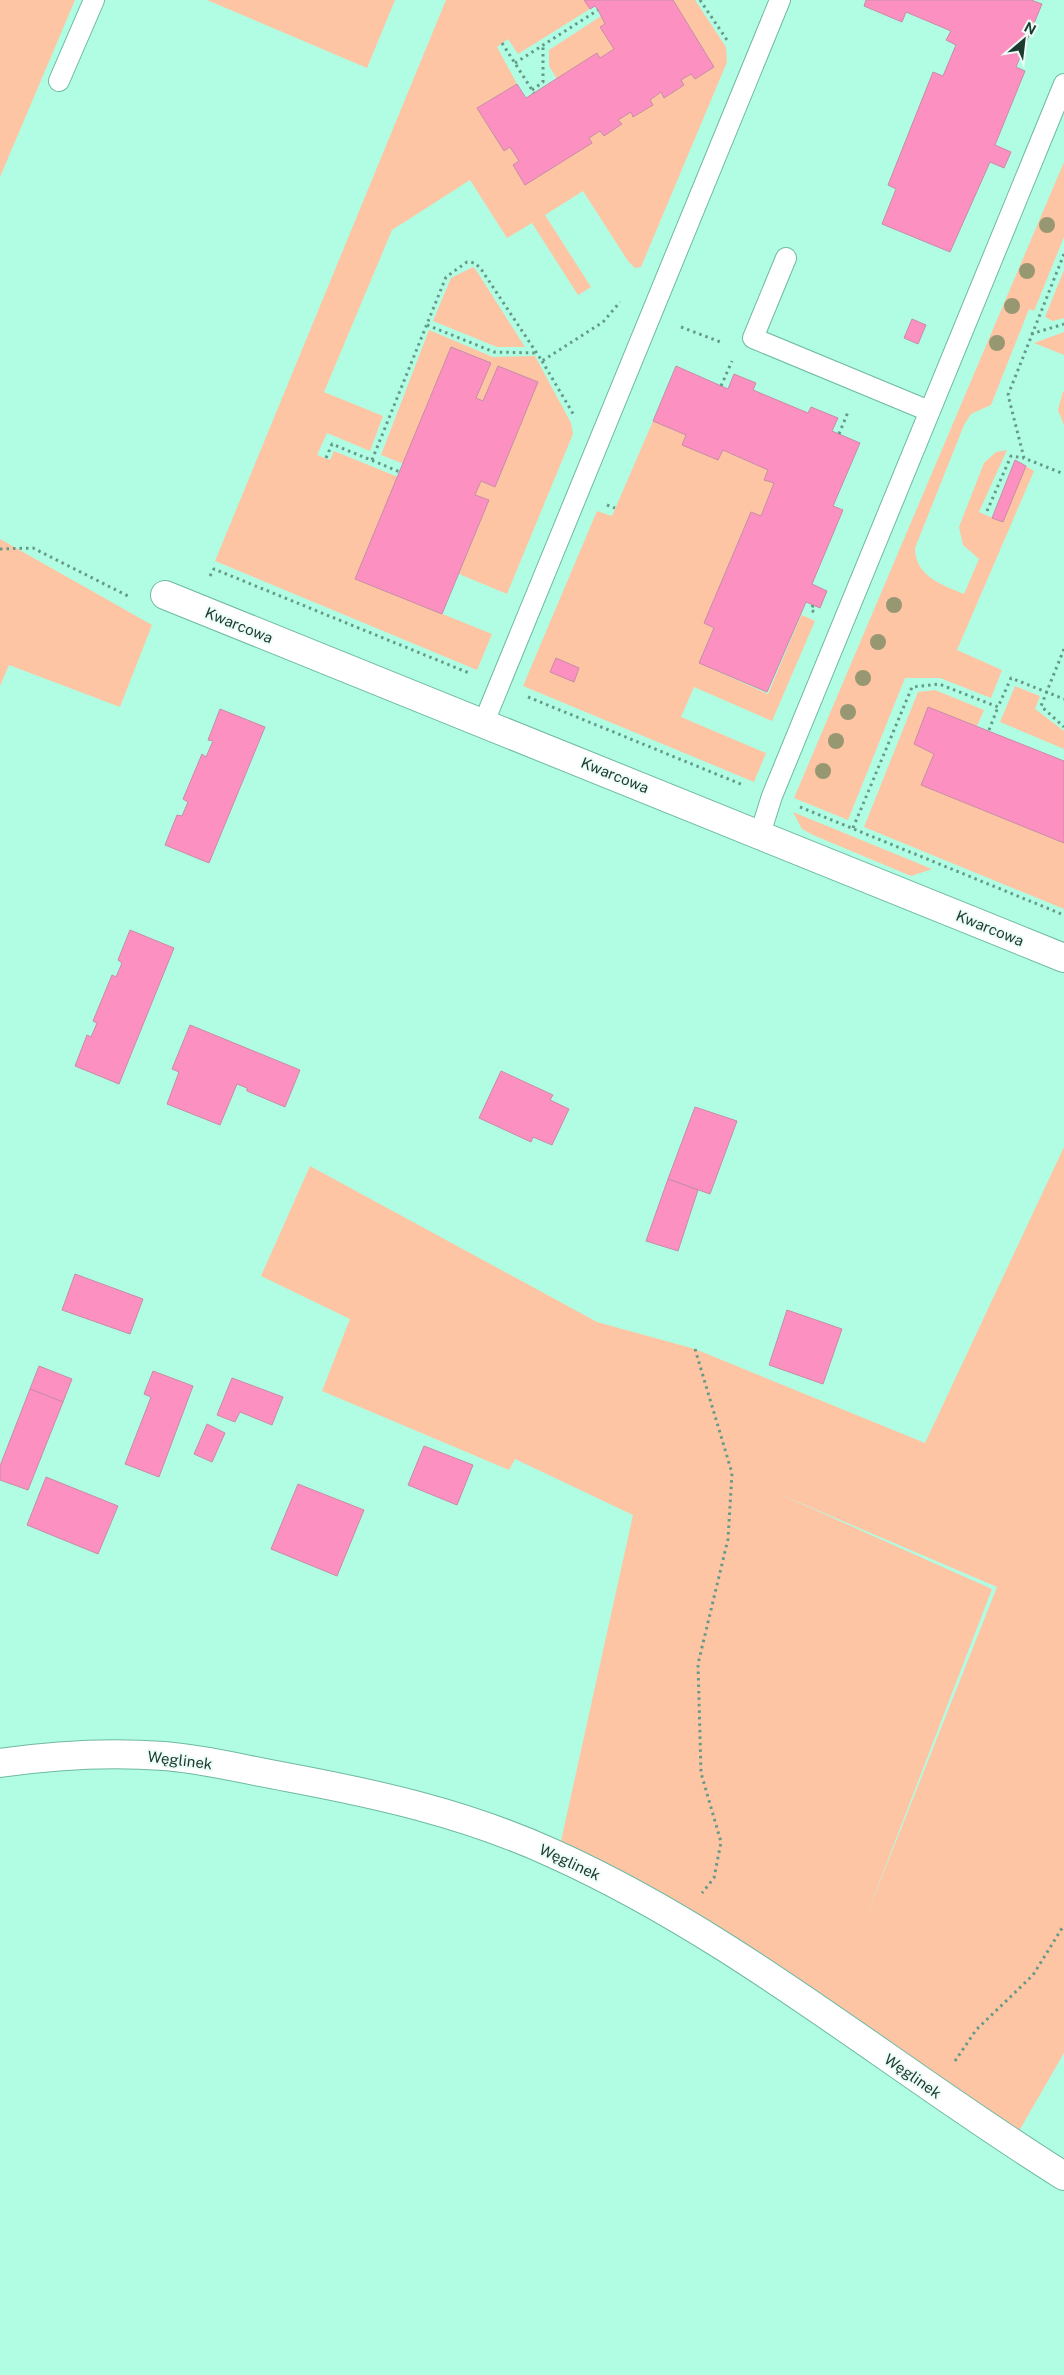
<svg xmlns="http://www.w3.org/2000/svg" width="1064" height="2375" font-family="'Public Sans',sans-serif">
<style>
.green{fill:#fdc5a3;fill-rule:evenodd}
.building{fill:#fc91c1;stroke:#c98ba5}
.lines{fill:none;stroke-linecap:round;stroke-linejoin:round}
.lane-casing{stroke:#6eb9a2;stroke-width:22}
.street-casing{stroke:#6eb9a2;stroke-width:30}
.path{stroke:#659a89;stroke-width:3;stroke-dasharray:2.5 4;stroke-linecap:butt}
.lane{stroke:#fff;stroke-width:20}
.street{stroke:#fff;stroke-width:28}
.tree{fill:#979772}
.labels{text-anchor:middle;dominant-baseline:central;stroke-width:4;stroke-linejoin:round;paint-order:stroke}
.street-label{font-size:15px;fill:#1b3b31;stroke:#edfcf6}
</style>
<rect width="100%" height="100%" fill="#b1fde4"/>
<!-- green -->
<g class="green">
<path d="M0,0H75L0,177Z"/>
<path d="M207,0H395L367,68Z"/>
<path d="M446,0H584L590,9L518,54L508,39L497,47L517,84L477,108L504,151L510,147L519,161L513,165L525,185L592,143L589,138L600,131L604,136L621,125L618,120L631,112L634,117L652,105L650,100L661,92L664,98L684,85L681,80L691,74L695,79L714,67L673,0H695L726,47L727,62L641,267L635,268L628,261L583,191L545,215L591,287L578,295L532,223L507,238L470,180L392,230L324,392L383,416L370,451L327,433L317,455L330,460L334,451L398,477L356,579L492,634L477,670L215,561Z"/>
<path d="M601,16L605,24L600,27L614,49L600,58L597,53L557,79L549,66V50Z"/>
<path d="M1064,162V237L1034,311L1029,309L991,405L971,414L964,425L915,548C915,576 942,585 964,594L979,559L963,545L959,527L984,463L996,452L1007,450L979,512L1002,522L1026,466L1034,471L957,650L1002,670L991,698L940,678H905L848,820L794,798Z"/>
<path d="M473,267L476,270L525,347H497L433,321L451,278Z"/>
<path d="M1064,270V318L1053,321L1045,317Z"/>
<path d="M429,330L493,357L535,356L571,423L573,434L507,594L459,574L489,500L475,495L481,481L495,487L538,382L498,366L483,401L476,398L491,363L451,347L404,464L381,455Z"/>
<path d="M1064,332V355L1034,343Z"/>
<path d="M1063,391L1064,392V425L1058,410Z"/>
<path d="M653,421L686,435L682,445L718,460L723,450L768,470L765,480L774,483L761,516L751,512L704,623L714,628L699,663L768,694L800,618L802,615L815,621L772,721L694,687L681,717L766,753L754,782L523,686L597,511L612,516Z"/>
<path d="M0,539L152,625L120,707L9,665L0,686Z"/>
<path d="M1015,686L1040,696L1035,709L1064,731V749L1000,722Z"/>
<path d="M935,690L984,710L977,726L928,708L914,744L934,754L921,785L1064,843V909L864,827L918,692Z"/>
<path d="M793,812L932,869L911,876L813,835L802,829Z"/>
<path d="M1064,1147V2053L1019,2131L938,2078L833,2002L645,1884L561,1841L633,1515L515,1459L509,1470L322,1391L350,1319L261,1276L310,1166L597,1322L695,1349L925,1443ZM777,1493L997,1587L864,1922L992,1589Z"/>
</g>
<!-- building -->
<g class="building">
<path d="M673,0L714,67L695,79L691,74L681,80L684,85L664,98L661,92L650,100L653,105L633,117L631,112L618,120L622,124L604,136L600,131L589,138L592,143L525,185L513,165L519,161L510,147L504,151L477,108L517,84L526,98L597,53L600,58L614,49L600,27L605,24L598,10L595,6L590,9L584,0Z"/>
<path d="M866,0H1031L1042,4L1016,67L1025,71L995,145L1011,152L1004,168L990,162L950,252L882,224L896,189L888,185L933,72L943,76L956,45L946,40L951,31L906,12L902,22L864,6Z"/>
<path d="M912,319L926,325L918,344L904,338Z"/>
<path d="M451,347L491,363L476,398L483,401L498,366L538,382L495,487L481,481L475,495L489,500L442,614L355,579Z"/>
<path d="M676,366L728,389L734,374L756,383L753,390L808,413L811,407L838,418L832,431L860,443L833,506L843,510L812,584L827,591L820,608L806,602L767,692L699,663L714,628L704,623L751,512L761,516L774,483L764,480L768,470L723,450L718,460L682,445L686,435L653,421Z"/>
<path d="M1015,460L1026,466L1003,522L992,518Z"/>
<path d="M556,658L579,668L574,682L550,672Z"/>
<path d="M928,707L1064,761V843L921,785L934,754L914,744Z"/>
<path d="M220,709L265,727L209,863L165,845L177,815L182,816L188,802L183,799L202,754L206,757L213,741L208,740Z"/>
<path d="M130,930L174,948L119,1084L75,1066L87,1035L91,1037L97,1023L93,1021L112,975L116,977L122,963L118,960Z"/>
<path d="M190,1025L300,1070L285,1107L247,1091V1088L237,1084L220,1125L167,1104L179,1072L172,1069Z"/>
<path d="M501,1071L553,1095L550,1100L569,1109L552,1145L533,1137L531,1142L479,1118Z"/>
<path d="M695,1107L737,1121L710,1194L668,1179Z"/>
<path d="M668,1179L698,1190L678,1251L646,1241Z"/>
<path d="M75,1274L143,1299L130,1334L62,1310Z"/>
<path d="M787,1310L842,1329L823,1384L769,1365Z"/>
<path d="M39,1366L72,1379L63,1402L30,1389Z"/>
<path d="M153,1371L193,1386L159,1477L125,1464L151,1397L144,1394Z"/>
<path d="M232,1378L283,1397L272,1425L240,1412L235,1422L217,1415Z"/>
<path d="M30,1389L63,1402L28,1490L0,1480V1466Z"/>
<path d="M207,1424L225,1433L212,1462L194,1454Z"/>
<path d="M424,1446L473,1465L457,1505L408,1485Z"/>
<path d="M46,1477L118,1506L98,1554L27,1525Z"/>
<path d="M298,1484L364,1510L337,1576L271,1549Z"/>
</g>
<g class="lines">
<defs>
<g id="lane">
<path d="M59,81L94,0"/>
<path d="M786,258L753,338L929,411"/>
<path d="M484,722L780,0"/>
<path d="M760,834L772,796L1064,84"/>
</g>
<g id="street">
<path d="M165,595L1064,958"/>
<path d="M0,1763C54,1755 110,1752 164,1756C205,1759 246,1770 286,1777C377,1794 467,1814 552,1853C737,1936 892,2069 1064,2176"/>
</g>
</defs>
<!-- lane casing -->
<use href="#lane" class="lane-casing"/>
<!-- street casing -->
<use href="#street" class="street-casing"/>
<!-- path -->
<g class="path">
<path d="M700,0L729,43"/>
<path d="M502,43L534,93"/>
<path d="M515,63L598,10"/>
<path d="M532,90L543,82V46"/>
<path d="M1064,254L1008,395L1024,458L1064,474"/>
<path d="M427,325L494,352L537,353"/>
<path d="M681,327L723,343"/>
<path d="M1031,334L1064,324"/>
<path d="M542,361L575,417"/>
<path d="M721,386L732,361"/>
<path d="M839,434L848,412"/>
<path d="M326,458L332,444L400,472"/>
<path d="M372,460L446,277L467,262L475,263L481,269L542,361L603,322L620,302"/>
<path d="M607,505L615,508"/>
<path d="M987,511L1011,456L1024,458"/>
<path d="M0,549L33,548L130,597"/>
<path d="M210,576L214,569L469,673"/>
<path d="M813,605L811,610L814,612"/>
<path d="M1064,649L1041,706L1064,727"/>
<path d="M528,697L743,785"/>
<path d="M989,730L998,707"/>
<path d="M800,807L1064,915"/>
<path d="M853,828L912,687L939,684L998,707L1011,678L1064,699"/>
<path d="M695,1349L732,1473L728,1539L698,1664L701,1773L721,1842L714,1878L702,1893"/>
<path d="M955,2061L976,2030L1033,1975L1064,1925"/>
</g>
<!-- lane -->
<use href="#lane" class="lane"/>
<!-- street -->
<use href="#street" class="street"/>
</g>
<!-- trees -->
<g class="tree">
<circle cx="1047" cy="225" r="8"/>
<circle cx="1027" cy="271" r="8"/>
<circle cx="1012" cy="306" r="8"/>
<circle cx="997" cy="343" r="8"/>
<circle cx="894" cy="605" r="8"/>
<circle cx="878" cy="642" r="8"/>
<circle cx="863" cy="678" r="8"/>
<circle cx="848" cy="712" r="8"/>
<circle cx="836" cy="741" r="8"/>
<circle cx="823" cy="771" r="8"/>
</g>
<g class="labels">
<!-- street labels -->
<g class="street-label">
<text transform="translate(239 625) rotate(22)">Kwarcowa</text>
<text transform="translate(615 775) rotate(22)">Kwarcowa</text>
<text transform="translate(990 928) rotate(22)">Kwarcowa</text>
<text transform="translate(180 1760) rotate(7)">Węglinek</text>
<text transform="translate(570 1862) rotate(25)">Węglinek</text>
<text transform="translate(913 2076) rotate(35)">Węglinek</text>
</g>
</g>
<!-- north arrow -->
<g transform="translate(1024 40) rotate(28)" stroke="#edfcf6" stroke-width="4" paint-order="stroke">
<path d="M0-4L9 19L0 12L-9 19Z" fill="#1b3b31"/>
<text y="-8" font-size="14" font-weight="bold" text-anchor="middle" fill="#1b3b31">N</text>
</g>
</svg>
